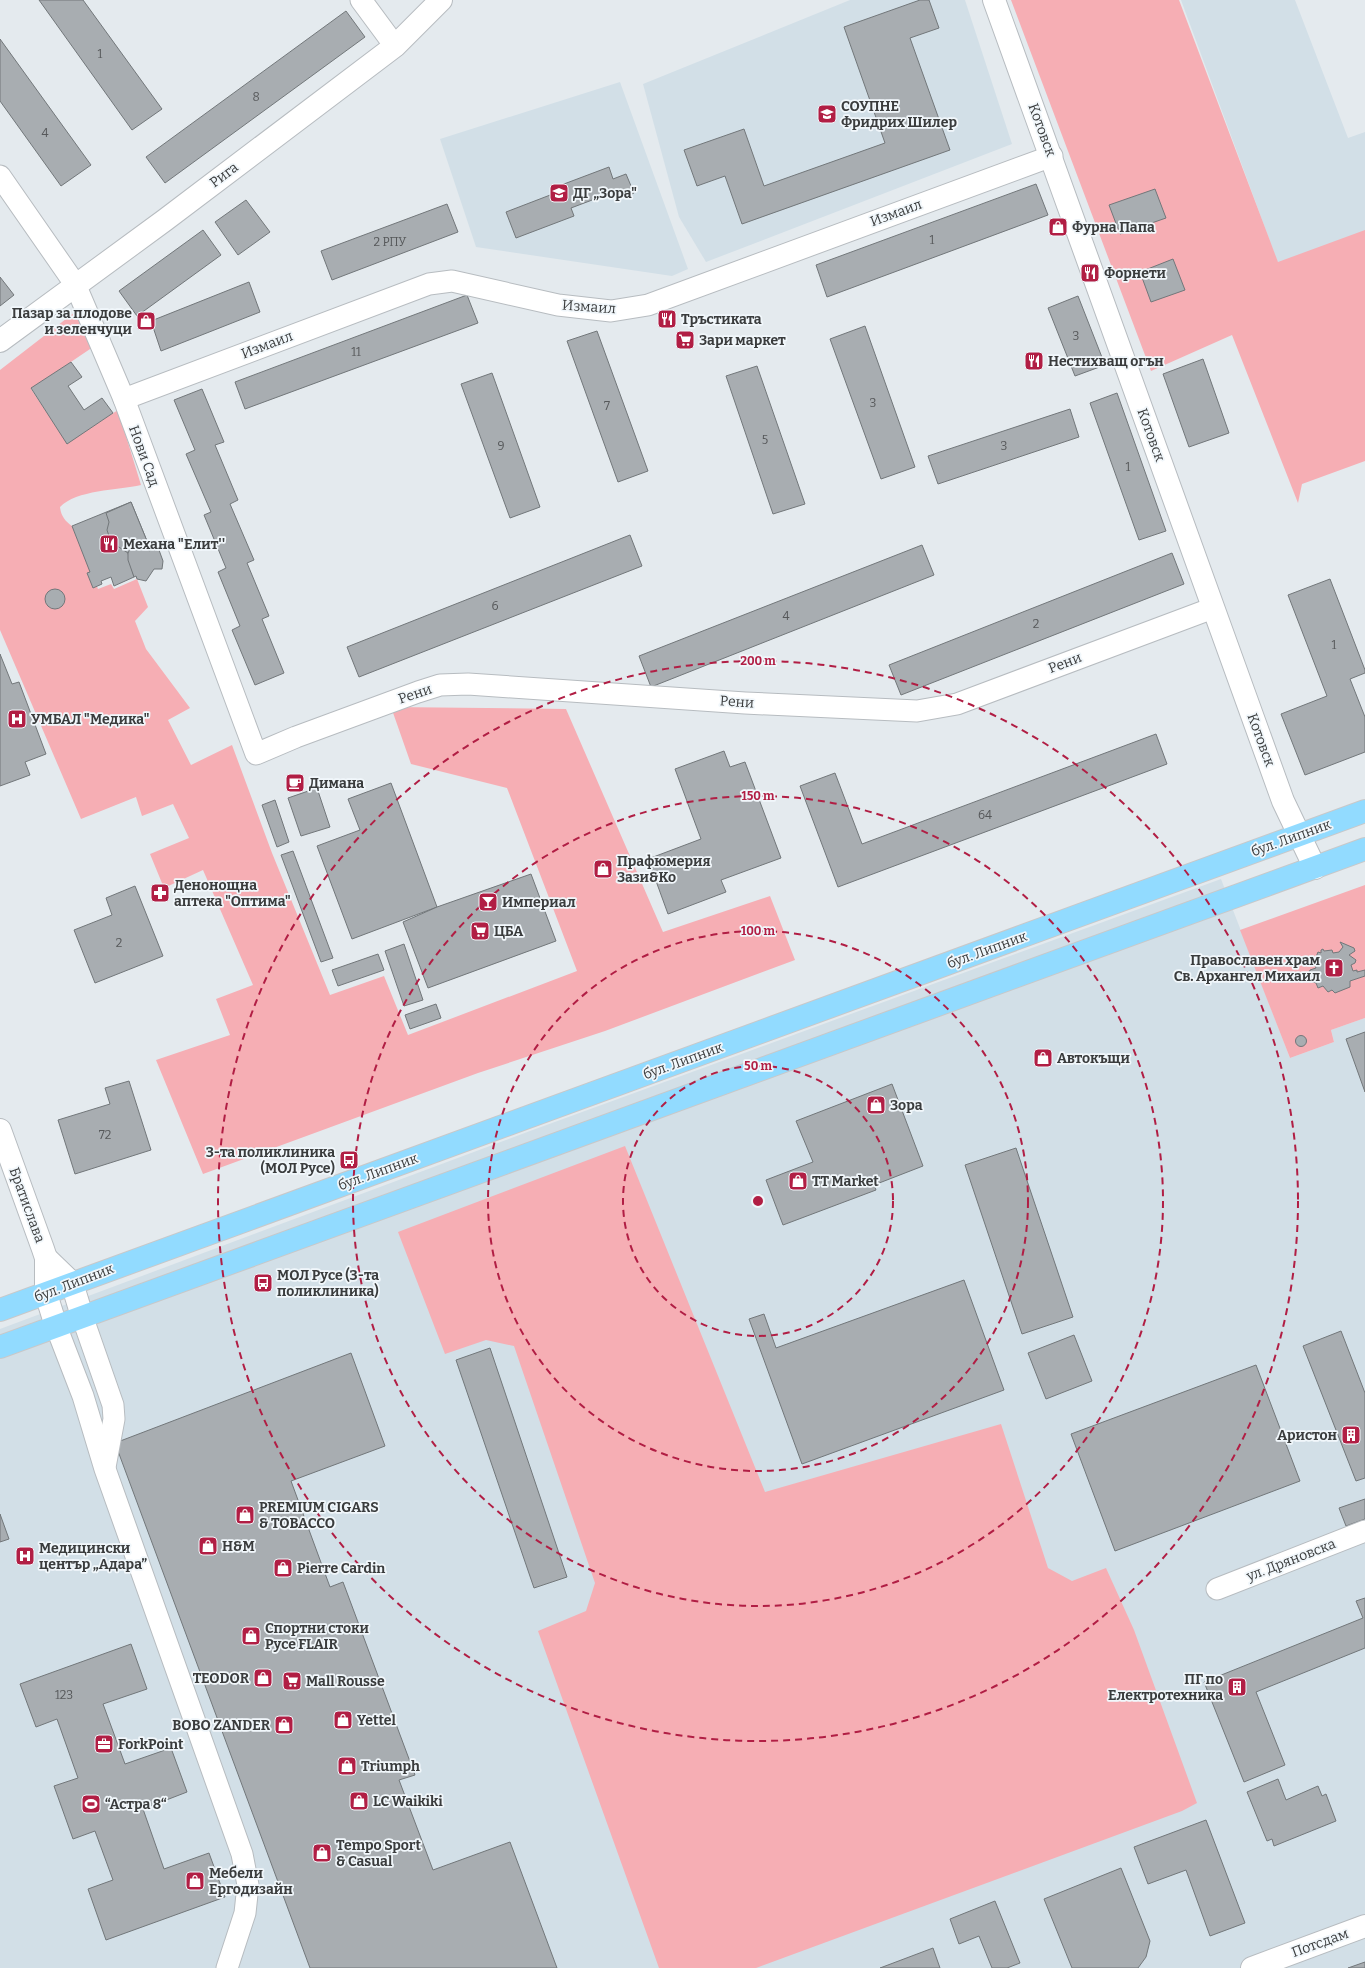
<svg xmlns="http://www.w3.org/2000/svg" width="1365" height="1968" font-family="Bitter,serif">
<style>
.built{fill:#d2dfe7}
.green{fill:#f6aeb4}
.building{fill:#a8adb1;stroke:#72777a}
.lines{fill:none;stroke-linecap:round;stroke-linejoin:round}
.minor-casing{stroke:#b7bcc0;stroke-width:23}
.tertiary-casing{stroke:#b7bcc0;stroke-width:24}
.primary-casing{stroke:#c8c8c9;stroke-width:24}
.minor{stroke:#fff;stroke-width:21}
.tertiary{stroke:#fff;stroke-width:22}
.primary{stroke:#92dbff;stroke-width:22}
.ring{fill:none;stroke:#b11e44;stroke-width:2;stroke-dasharray:7 5}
.labels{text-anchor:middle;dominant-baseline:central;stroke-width:3.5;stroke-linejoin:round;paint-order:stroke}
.number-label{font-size:12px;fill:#56585a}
.poi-label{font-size:14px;font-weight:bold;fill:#3a3c3d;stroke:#f1f7fb;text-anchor:start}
.street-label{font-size:14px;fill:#3a3c3d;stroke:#f1f7fb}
.centre{fill:#b11e44;stroke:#f1f7fb;stroke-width:2}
.ring-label{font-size:12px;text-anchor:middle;font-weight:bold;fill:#b11e44;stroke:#f1f7fb;stroke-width:3.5;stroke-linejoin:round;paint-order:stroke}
</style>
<rect width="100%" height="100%" fill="#e4eaee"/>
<!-- built -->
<g class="built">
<path d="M850,0H965L1012,144L706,262L679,217L643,84Z"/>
<path d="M1181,0H1295L1348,138L1365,132V233L1278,263Z"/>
<path d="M620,82L688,269L672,276L476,247L440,139Z"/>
<path d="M1221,879L1290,1058L1334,1042L1331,1030L1365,1018V1968H0V1329L530,1131Z"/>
</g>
<!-- green -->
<g class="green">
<path d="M1011,0H1179L1278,262L1365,230V461L1302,484L1298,503L1232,335L1151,371Z"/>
<path d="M75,312L93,347L31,389L67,443L118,410L141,485C118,490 76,490 60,507C61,516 65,521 72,526L98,589L111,584L114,589L137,579L148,607L135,621L146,649L190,708L168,720L191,765L232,745L272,853L330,995L384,976L408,1035L577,971L507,788L411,764L391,707L566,709L663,932L770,896L795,960L605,1031L478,1073L203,1174L156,1060L230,1035L216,999L253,985L203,870L164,888L150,854L189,838L173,804L142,816L136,797L81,819L0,630V370Z"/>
<path d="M1365,885V1018L1331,1030L1334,1042L1290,1058L1240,930Z"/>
<path d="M625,1146L765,1492L1001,1424L1048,1568L1072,1581L1106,1568L1134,1630L1197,1803L1182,1811L756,1968H659L538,1631L586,1611L595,1583L514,1346L486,1340L445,1354L398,1232Z"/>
</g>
<!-- building -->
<g class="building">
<path d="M39,0H83L162,109L132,130Z"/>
<path d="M920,0H929L939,28L910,38L950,150L742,224L725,176L697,186L684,150L744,129L764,186L885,143L844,27Z"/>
<path d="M346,11L365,37L165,183L146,157Z"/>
<path d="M0,39L91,165L61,186L0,101Z"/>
<path d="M609,167L613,179L626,174L634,193L619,199L616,191L571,208L574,216L516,238L506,212L558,192L556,187Z"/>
<path d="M1036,184L1048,215L827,297L816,265Z"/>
<path d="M1155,189L1166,218L1120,234L1109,205Z"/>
<path d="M246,200L270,232L238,255L215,222Z"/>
<path d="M447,204L458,232L332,280L321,251Z"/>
<path d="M203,230L221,255L137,316L119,291Z"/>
<path d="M1173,259L1185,290L1151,302L1140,272Z"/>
<path d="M0,277L14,295L0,306Z"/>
<path d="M249,282L260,312L161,351L151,321Z"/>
<path d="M467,295L478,323L245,409L235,382Z"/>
<path d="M1078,296L1105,365L1075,376L1048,308Z"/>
<path d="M865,326L915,467L881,479L830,339Z"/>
<path d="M597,331L648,471L618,482L567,341Z"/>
<path d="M1203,359L1229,433L1189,447L1163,374Z"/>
<path d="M71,362L82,377L68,386L84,410L102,398L113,413L67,444L31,388Z"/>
<path d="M757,366L805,504L773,514L726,376Z"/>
<path d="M492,373L540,507L510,518L461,384Z"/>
<path d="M202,389L224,442L215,445L238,500L230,504L254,560L247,563L269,616L262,619L284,673L255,685L232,630L240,626L218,572L226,568L204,515L211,512L186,454L195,450L174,400Z"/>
<path d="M1117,393L1166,531L1139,540L1090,403Z"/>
<path d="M1070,409L1079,437L938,484L928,456Z"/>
<path d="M131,502L149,546L147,547L141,543L135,545L128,553L134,577L114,586L111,577L101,581L102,584L93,588L87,573L90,572L72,526Z"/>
<path d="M131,502L147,541L135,545L128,553L111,542L107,530L109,522L106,513Z"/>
<path d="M630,535L642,566L359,677L347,647Z"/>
<path d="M141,543L148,547L149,551L155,547L159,550L163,561L162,569H154L146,581L137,579L136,576L134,577L128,560V553L130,549Z"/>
<path d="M922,545L934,575L651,687L639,656Z"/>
<path d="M1172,553L1184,584L901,695L889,665Z"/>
<path d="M1330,579L1365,670V673L1350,679L1365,717V752L1305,775L1281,714L1327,696L1288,595Z"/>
<circle cx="55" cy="599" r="10"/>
<path d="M0,654L12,684L19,682L46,754L25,762L30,775L0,786Z"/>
<path d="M1156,734L1167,764L838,887L800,786L835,773L862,844Z"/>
<path d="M724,751L730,767L745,762L781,858L721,880L726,892L668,914L648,859L701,839L675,769Z"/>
<path d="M391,783L437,907L352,939L317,846L360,830L348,799Z"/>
<path d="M317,788L330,827L301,836L288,798Z"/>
<path d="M275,800L289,842L277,847L262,805Z"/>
<path d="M293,851L333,958L321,962L281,855Z"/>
<path d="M531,874L556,941L428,988L403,922L437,907Z"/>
<path d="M135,886L163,956L95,983L74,930L112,915L106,898Z"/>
<path d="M1340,942L1354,948L1355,951L1349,955L1356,960L1355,963L1351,965L1353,971L1357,970V972L1365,970V976L1350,981V987L1335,993L1332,990L1328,992L1323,986L1318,988L1316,983L1311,981L1308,976L1310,970L1316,968L1314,962L1318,952L1321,953V950L1323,949L1324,951L1332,950L1333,953L1339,952L1343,947Z"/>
<path d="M404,944L423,1000L404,1006L385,951Z"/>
<path d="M378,954L384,970L338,986L332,970Z"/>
<path d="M436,1004L441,1018L410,1029L405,1015Z"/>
<path d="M1365,1032V1092L1346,1039Z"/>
<circle cx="1301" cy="1041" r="5.5"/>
<path d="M129,1081L151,1150L75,1174L58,1120L110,1104L105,1088Z"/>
<path d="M892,1084L923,1166L874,1185L876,1190L783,1225L766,1180L813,1162L796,1121Z"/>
<path d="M1016,1148L1073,1317L1022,1334L965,1165Z"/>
<path d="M964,1280L1004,1390L802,1464L749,1319L764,1314L776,1348Z"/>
<path d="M1341,1331L1365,1393V1478L1356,1481L1303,1346Z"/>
<path d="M1074,1335L1092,1381L1046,1399L1028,1353Z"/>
<path d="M490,1348L567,1577L534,1588L456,1360Z"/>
<path d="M351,1353L385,1446L291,1481L330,1587L343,1582L415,1775L399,1780L433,1870L510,1842L557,1968H310L115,1443Z"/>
<path d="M1256,1365L1300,1481L1115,1551L1071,1434Z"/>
<path d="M1365,1499V1519L1346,1526L1339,1508Z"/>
<path d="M0,1514L9,1539L0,1542Z"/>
<path d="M1365,1598V1648L1256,1692L1285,1765L1244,1782L1204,1682L1363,1618L1356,1601Z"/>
<path d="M131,1644L147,1689L103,1704L125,1764L171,1748L187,1792L143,1809L164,1869L209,1853L225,1897L106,1940L88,1889L113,1880L95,1831L73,1839L54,1786L78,1778L57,1719L36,1727L20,1684Z"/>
<path d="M1278,1779L1286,1800L1318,1786L1322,1796L1326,1794L1336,1821L1274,1846L1272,1839L1267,1841L1247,1792Z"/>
<path d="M1206,1820L1245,1923L1210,1936L1186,1870L1148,1884L1134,1847Z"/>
<path d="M1121,1868L1150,1941L1146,1957L1138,1968H1072L1044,1899Z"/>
<path d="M995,1901L1020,1963L1007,1968H992L979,1936L959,1944L950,1919Z"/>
<path d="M933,1948L940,1968H880Z"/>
<path d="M1365,1962V1968H1348Z"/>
</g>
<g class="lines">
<defs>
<g id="minor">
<path d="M361,0L395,46"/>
<path d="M0,176L75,284L124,399L256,754L296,737L418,692L440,685L468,684L745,703L917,711L957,704L1213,608"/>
<path d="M124,399L429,284L452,281L558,305L611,311L648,305L1052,156"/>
<path d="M82,1316L113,1405L114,1419L105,1467"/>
<path d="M56,1326L83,1396L105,1469L242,1854L248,1885L245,1913L227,1968"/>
<path d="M1217,1589L1365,1531"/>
</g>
<g id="tertiary">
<path d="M994,0L1283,801L1315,868"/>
<path d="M0,341L165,220L395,46L441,0"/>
<path d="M0,1130L43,1249L46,1258V1294L56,1326"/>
<path d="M46,1258L72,1283L82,1316"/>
<path d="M1252,1968L1365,1926"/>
</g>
<g id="primary">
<path d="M0,1310L1365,811"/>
<path d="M0,1347L1365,849"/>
</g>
</defs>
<!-- minor casing -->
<use href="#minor" class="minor-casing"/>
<!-- tertiary casing -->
<use href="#tertiary" class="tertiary-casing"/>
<!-- primary casing -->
<use href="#primary" class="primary-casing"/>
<!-- minor -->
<use href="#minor" class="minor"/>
<!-- tertiary -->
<use href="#tertiary" class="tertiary"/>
<!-- primary -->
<use href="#primary" class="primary"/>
</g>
<!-- distance rings -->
<g class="ring">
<circle cx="758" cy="1201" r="135"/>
<circle cx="758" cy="1201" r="270"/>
<circle cx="758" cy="1201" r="405"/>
<circle cx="758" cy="1201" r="540"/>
</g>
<!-- icons -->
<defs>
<symbol id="school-square" viewBox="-11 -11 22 22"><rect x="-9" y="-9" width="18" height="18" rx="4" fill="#b11e44" stroke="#f1f7fb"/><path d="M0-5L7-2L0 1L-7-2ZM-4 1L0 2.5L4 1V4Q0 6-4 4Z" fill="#fff"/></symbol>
<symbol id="shop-square" viewBox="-11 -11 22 22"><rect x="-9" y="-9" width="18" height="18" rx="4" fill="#b11e44" stroke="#f1f7fb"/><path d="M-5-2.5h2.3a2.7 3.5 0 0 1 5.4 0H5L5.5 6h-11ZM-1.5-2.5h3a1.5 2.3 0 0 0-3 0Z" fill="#fff"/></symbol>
<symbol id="restaurant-square" viewBox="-11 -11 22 22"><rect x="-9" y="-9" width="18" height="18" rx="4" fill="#b11e44" stroke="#f1f7fb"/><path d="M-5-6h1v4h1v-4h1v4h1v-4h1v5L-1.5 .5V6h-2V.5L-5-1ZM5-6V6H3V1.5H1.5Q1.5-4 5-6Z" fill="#fff"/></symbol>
<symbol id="supermarket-square" viewBox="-11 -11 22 22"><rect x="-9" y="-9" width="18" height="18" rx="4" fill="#b11e44" stroke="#f1f7fb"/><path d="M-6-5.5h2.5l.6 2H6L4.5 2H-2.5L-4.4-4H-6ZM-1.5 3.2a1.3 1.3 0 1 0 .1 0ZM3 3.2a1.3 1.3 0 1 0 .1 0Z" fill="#fff"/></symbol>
<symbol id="hospital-square" viewBox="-11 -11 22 22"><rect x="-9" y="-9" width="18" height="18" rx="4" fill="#b11e44" stroke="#f1f7fb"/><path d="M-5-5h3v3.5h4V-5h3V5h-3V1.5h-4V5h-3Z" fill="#fff"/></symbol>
<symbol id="cafe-square" viewBox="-11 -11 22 22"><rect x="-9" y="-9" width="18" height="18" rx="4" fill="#b11e44" stroke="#f1f7fb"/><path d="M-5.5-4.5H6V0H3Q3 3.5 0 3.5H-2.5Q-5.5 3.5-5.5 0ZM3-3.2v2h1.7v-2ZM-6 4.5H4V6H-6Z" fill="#fff"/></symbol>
<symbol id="pharmacy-square" viewBox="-11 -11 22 22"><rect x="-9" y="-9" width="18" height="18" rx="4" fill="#b11e44" stroke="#f1f7fb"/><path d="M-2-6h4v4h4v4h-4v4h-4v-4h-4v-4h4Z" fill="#fff"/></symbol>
<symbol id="bar-square" viewBox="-11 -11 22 22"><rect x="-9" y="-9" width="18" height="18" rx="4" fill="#b11e44" stroke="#f1f7fb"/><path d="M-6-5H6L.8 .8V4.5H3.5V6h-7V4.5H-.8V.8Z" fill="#fff"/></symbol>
<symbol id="church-square" viewBox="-11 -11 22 22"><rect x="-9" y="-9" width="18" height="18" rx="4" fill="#b11e44" stroke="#f1f7fb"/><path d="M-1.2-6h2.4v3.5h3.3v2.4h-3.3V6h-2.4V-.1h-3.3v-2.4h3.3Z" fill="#fff"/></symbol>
<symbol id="bus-square" viewBox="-11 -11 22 22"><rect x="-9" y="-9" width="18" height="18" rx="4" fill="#b11e44" stroke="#f1f7fb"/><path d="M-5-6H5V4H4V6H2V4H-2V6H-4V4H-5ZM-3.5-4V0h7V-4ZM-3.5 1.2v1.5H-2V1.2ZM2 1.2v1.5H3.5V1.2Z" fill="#fff"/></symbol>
<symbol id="building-square" viewBox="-11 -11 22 22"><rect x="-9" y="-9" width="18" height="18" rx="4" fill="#b11e44" stroke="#f1f7fb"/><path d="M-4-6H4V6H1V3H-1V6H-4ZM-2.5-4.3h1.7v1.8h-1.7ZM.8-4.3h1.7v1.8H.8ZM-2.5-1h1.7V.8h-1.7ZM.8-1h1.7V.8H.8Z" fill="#fff"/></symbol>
<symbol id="office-square" viewBox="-11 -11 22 22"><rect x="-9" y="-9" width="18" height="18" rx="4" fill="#b11e44" stroke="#f1f7fb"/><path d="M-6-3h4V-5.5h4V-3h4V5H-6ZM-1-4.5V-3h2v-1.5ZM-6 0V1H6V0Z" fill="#fff"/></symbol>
<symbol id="stadium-square" viewBox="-11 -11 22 22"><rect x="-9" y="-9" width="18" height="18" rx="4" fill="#b11e44" stroke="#f1f7fb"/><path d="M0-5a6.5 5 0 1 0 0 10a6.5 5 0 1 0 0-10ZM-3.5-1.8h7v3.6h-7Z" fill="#fff"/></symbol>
</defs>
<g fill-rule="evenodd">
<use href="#school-square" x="816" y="103" width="22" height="22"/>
<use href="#school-square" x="548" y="182" width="22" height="22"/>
<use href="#shop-square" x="1047" y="216" width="22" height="22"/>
<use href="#restaurant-square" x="1079" y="262" width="22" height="22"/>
<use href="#restaurant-square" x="656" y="308" width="22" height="22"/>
<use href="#shop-square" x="135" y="310" width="22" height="22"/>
<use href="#supermarket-square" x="674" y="329" width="22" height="22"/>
<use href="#restaurant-square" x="1023" y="350" width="22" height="22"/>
<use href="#restaurant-square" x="98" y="533" width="22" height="22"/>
<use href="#hospital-square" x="6" y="708" width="22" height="22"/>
<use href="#cafe-square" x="284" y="772" width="22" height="22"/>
<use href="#shop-square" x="592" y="858" width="22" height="22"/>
<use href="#pharmacy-square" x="149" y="882" width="22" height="22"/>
<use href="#bar-square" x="477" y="891" width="22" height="22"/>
<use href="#supermarket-square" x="469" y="920" width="22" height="22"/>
<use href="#church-square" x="1323" y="957" width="22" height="22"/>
<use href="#shop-square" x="1032" y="1047" width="22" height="22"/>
<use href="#shop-square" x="865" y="1094" width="22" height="22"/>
<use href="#bus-square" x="338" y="1149" width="22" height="22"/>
<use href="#shop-square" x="787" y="1170" width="22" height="22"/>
<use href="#bus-square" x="252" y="1272" width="22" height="22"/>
<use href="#building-square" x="1340" y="1424" width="22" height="22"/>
<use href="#shop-square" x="234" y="1504" width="22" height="22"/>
<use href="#shop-square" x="197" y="1535" width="22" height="22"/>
<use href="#hospital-square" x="14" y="1545" width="22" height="22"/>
<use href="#shop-square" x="272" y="1557" width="22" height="22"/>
<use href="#shop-square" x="240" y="1625" width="22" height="22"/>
<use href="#shop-square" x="252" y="1667" width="22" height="22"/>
<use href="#supermarket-square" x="281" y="1670" width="22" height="22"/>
<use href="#building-square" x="1226" y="1676" width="22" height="22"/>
<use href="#shop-square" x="332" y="1709" width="22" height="22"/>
<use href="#shop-square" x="273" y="1714" width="22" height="22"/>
<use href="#office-square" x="93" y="1733" width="22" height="22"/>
<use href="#shop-square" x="336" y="1755" width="22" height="22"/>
<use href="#shop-square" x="348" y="1790" width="22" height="22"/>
<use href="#stadium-square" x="80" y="1793" width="22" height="22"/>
<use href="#shop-square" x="311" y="1842" width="22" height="22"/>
<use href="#shop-square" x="184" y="1870" width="22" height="22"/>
</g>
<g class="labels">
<!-- number labels -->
<g class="number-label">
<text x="100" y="54">1</text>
<text x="256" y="97">8</text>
<text x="45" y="133">4</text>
<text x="932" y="240">1</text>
<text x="390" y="242">2 РПУ</text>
<text x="1076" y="336">3</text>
<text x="356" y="352">11</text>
<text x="873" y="403">3</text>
<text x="607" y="406">7</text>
<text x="765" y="440">5</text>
<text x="501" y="446">9</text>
<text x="1004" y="446">3</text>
<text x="1128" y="467">1</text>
<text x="495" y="606">6</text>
<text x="786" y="616">4</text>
<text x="1036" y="624">2</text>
<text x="1334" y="645">1</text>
<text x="985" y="815">64</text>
<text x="119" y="943">2</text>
<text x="105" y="1135">72</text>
<text x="64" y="1695">123</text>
</g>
<!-- poi labels -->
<g class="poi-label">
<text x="841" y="106">СОУПНЕ<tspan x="841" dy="16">Фридрих Шилер</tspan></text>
<text x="573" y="193">ДГ „Зора"</text>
<text x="1072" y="227">Фурна Папа</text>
<text x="1104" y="273">Форнети</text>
<text x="132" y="313" text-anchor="end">Пазар за плодове<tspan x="132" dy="16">и зеленчуци</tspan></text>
<text x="681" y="319">Тръстиката</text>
<text x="699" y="340">Зари маркет</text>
<text x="1048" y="361">Нестихващ огън</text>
<text x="123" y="544">Механа "Елит''</text>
<text x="31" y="719">УМБАЛ "Медика"</text>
<text x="309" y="783">Димана</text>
<text x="617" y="861">Прафюмерия<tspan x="617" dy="16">Зази&amp;Ко</tspan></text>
<text x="174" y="885">Денонощна<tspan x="174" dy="16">аптека "Оптима"</tspan></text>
<text x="502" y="902">Империал</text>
<text x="494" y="931">ЦБА</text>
<text x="1320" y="960" text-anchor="end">Православен храм<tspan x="1320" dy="16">Св. Архангел Михаил</tspan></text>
<text x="1057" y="1058">Автокъщи</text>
<text x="890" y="1105">Зора</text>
<text x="335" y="1152" text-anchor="end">3-та поликлиника<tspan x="335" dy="16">(МОЛ Русе)</tspan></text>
<text x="812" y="1181">TT Market</text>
<text x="277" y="1275">МОЛ Русе (3-та<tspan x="277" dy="16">поликлиника)</tspan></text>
<text x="1337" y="1435" text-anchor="end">Аристон</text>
<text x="259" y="1507">PREMIUM CIGARS<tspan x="259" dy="16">&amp; TOBACCO</tspan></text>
<text x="222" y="1546">H&amp;M</text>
<text x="39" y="1548">Медицински<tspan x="39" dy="16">център „Адара”</tspan></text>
<text x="297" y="1568">Pierre Cardin</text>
<text x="265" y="1628">Спортни стоки<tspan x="265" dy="16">Русе FLAIR</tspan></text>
<text x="249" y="1678" text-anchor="end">TEODOR</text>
<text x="1223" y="1679" text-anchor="end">ПГ по<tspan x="1223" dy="16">Електротехника</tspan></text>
<text x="306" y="1681">Mall Rousse</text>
<text x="357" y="1720">Yettel</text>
<text x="270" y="1725" text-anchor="end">BOBO ZANDER</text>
<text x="118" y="1744">ForkPoint</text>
<text x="361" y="1766">Triumph</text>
<text x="373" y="1801">LC Waikiki</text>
<text x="105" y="1804">“Астра 8“</text>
<text x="336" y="1845">Tempo Sport<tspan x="336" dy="16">&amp; Casual</tspan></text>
<text x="209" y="1873">Мебели<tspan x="209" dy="16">Ергодизайн</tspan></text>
</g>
<!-- street labels -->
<g class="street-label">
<text transform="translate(1042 130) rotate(70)">Котовск</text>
<text transform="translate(224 175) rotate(-37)">Рига</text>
<text transform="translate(896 213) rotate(-20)">Измаил</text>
<text transform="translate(589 307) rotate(4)">Измаил</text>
<text transform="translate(267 345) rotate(-21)">Измаил</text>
<text transform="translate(1151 435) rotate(70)">Котовск</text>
<text transform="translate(144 456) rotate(70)">Нови Сад</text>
<text transform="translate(1065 663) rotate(-21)">Рени</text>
<text transform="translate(415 694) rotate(-19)">Рени</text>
<text transform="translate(737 702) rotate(4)">Рени</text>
<text transform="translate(1261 740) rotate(70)">Котовск</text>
<text transform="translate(1291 838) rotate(-20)">бул. Липник</text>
<text transform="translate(987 950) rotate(-20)">бул. Липник</text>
<text transform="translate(683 1061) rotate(-20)">бул. Липник</text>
<text transform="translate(378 1172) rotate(-20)">бул. Липник</text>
<text transform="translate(27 1205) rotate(70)">Братислава</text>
<text transform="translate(74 1283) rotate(-21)">бул. Липник</text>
<text transform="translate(1291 1560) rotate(-21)">ул. Дряновска</text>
<text transform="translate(1320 1943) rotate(-20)">Потсдам</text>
</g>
</g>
<circle cx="758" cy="1201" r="6" class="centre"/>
<g class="ring-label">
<text x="758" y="665">200 m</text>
<text x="758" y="800">150 m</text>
<text x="758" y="935">100 m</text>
<text x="758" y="1070">50 m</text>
</g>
</svg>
